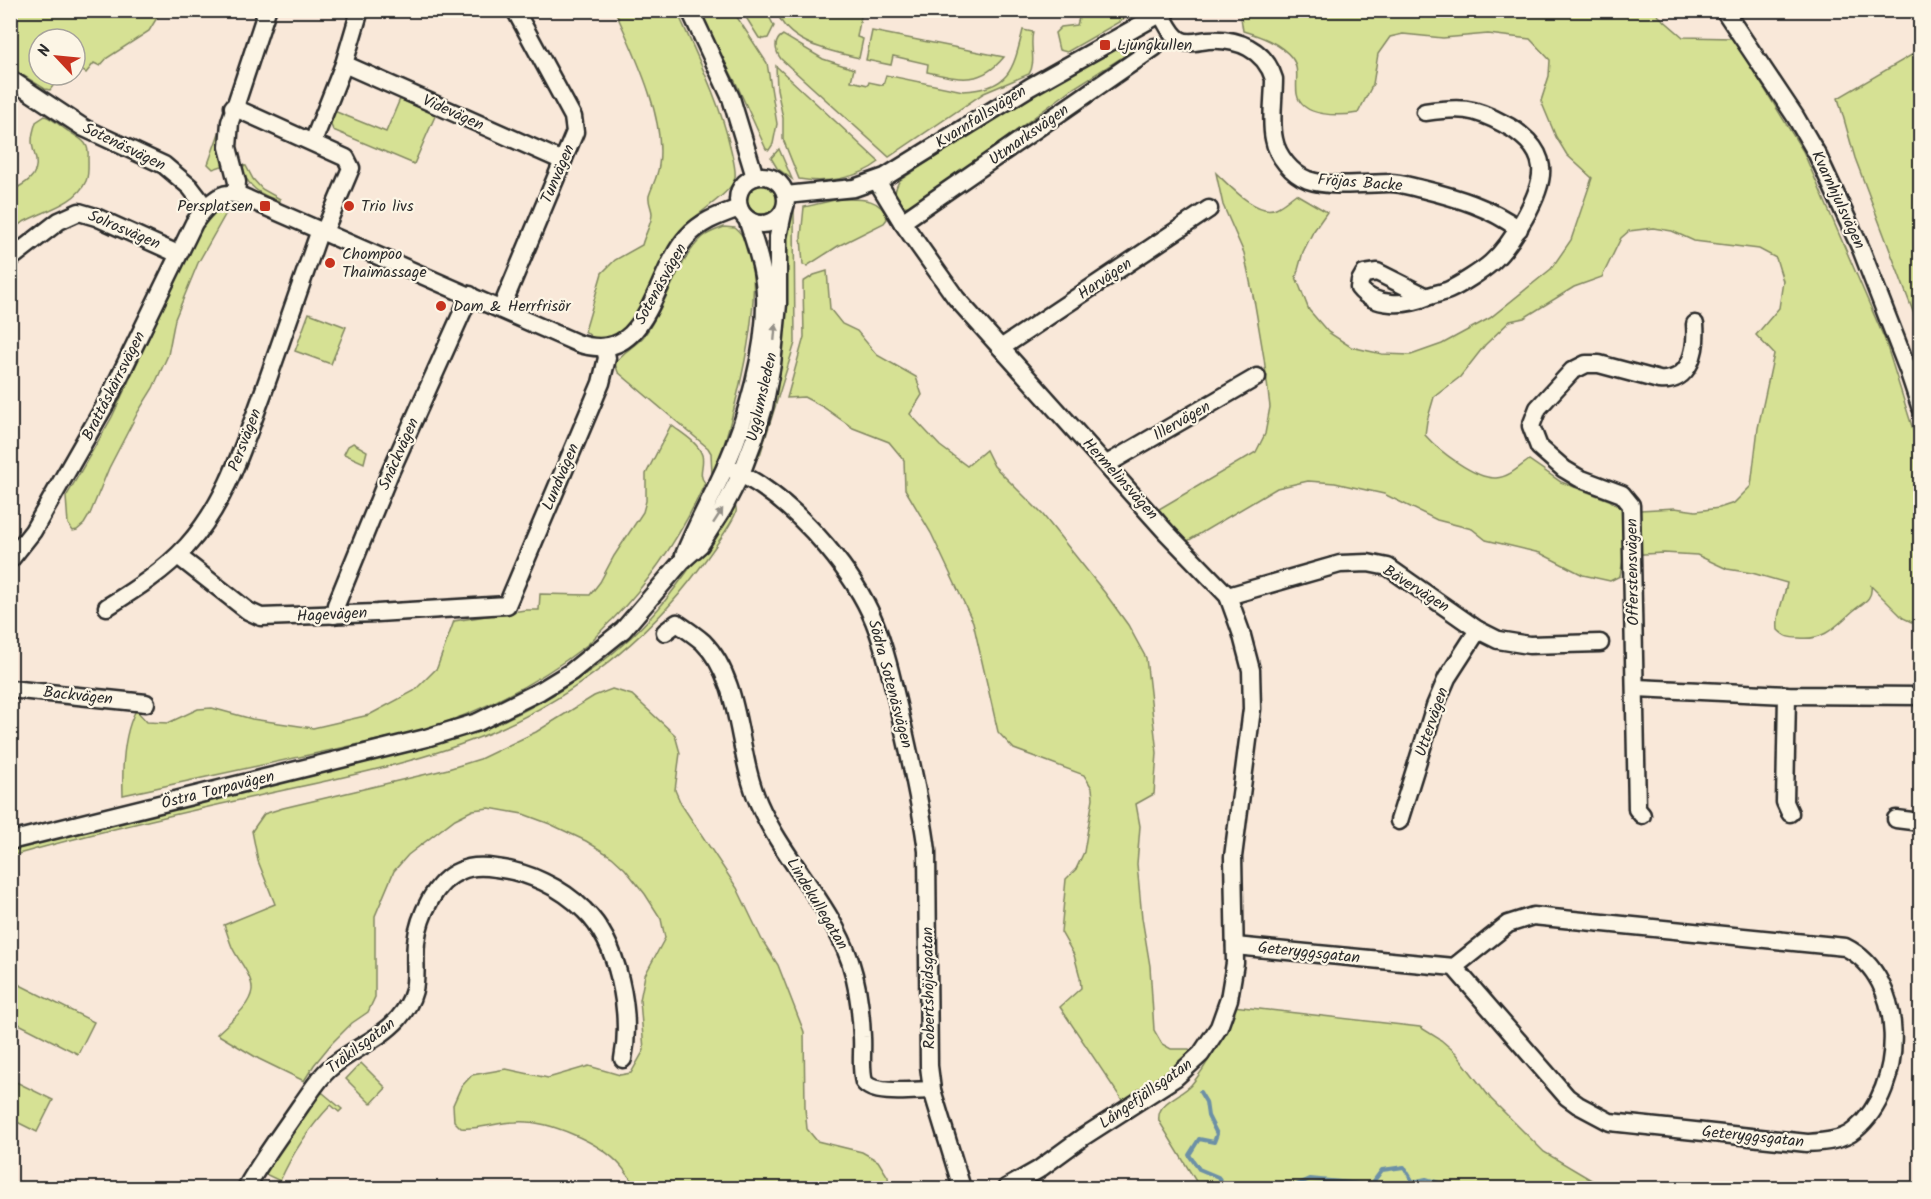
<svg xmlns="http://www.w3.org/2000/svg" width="1931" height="1199" font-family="Kalam,sans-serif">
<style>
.green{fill:#d6e194;stroke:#808660;stroke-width:1.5;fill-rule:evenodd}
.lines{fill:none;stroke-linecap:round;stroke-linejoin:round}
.stream{stroke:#6c90a6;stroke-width:4}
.minor-casing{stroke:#2b2b2b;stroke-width:21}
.minor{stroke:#fcf5e5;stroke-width:16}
.oneway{fill:#949088}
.poi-dot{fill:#c8321e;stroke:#fcf5e5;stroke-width:2}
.labels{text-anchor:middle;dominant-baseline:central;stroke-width:4.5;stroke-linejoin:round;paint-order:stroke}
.poi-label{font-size:16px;fill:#2b2b2b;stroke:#fcf5e5;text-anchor:start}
.street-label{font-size:16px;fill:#2b2b2b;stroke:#fcf5e5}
</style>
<rect width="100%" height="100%" fill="#f9e8d9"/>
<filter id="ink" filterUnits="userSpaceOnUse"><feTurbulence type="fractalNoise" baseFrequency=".0167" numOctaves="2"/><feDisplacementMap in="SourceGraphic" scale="12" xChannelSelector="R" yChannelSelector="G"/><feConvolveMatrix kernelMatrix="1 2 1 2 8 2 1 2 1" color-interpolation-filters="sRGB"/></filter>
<g filter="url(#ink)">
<!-- green -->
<g class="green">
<path d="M11,10H161V11L149,31L107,58L100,66L94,63L86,73L75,66V39H39V75H61L50,90L45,89L11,68Z"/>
<path d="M615,11H677C697,56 720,102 731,150C733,159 736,169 735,177C733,194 693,214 681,231C662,258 645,313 622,332C614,338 605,340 596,341L585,331L602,273L615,260L642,245C644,236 652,223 652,214C652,208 648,203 649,196C652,186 658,176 659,165C666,118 634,53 615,11Z"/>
<path d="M697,11H733L767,63L777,124L773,144L769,150L766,149L736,83Z"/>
<path d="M742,11H766L774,26L768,38L764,39L759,38Z"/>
<path d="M777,11H862L857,37L863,39L859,58C831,51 786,44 777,11Z"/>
<path d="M1081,11V10L1138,11L1067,52L1059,50L1055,33L1061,27L1077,25Z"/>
<path d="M1240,11H1653L1683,37L1733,38L1803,151L1885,340L1920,452V626L1903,618L1871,586C1873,600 1862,603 1853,611C1836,626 1824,641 1799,638C1789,638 1785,637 1778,630C1776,614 1784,599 1787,583L1752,573L1727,569L1697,555L1664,553L1624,555L1620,576L1610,581L1583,575L1540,553L1486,540L1472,529L1437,520L1384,494L1335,483L1308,481L1277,488L1186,542L1159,509L1256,452L1265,434L1270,407L1264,358L1255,305L1244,253L1223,205L1216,173C1228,184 1257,217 1276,208C1283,205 1289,199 1296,194L1327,212L1313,232L1303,252L1296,277L1309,310L1328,332L1351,347L1382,354L1411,355L1442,344L1490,318L1551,269L1571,240L1592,178L1567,155L1556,137L1541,101L1549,76L1550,60L1530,39L1488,34L1443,38L1403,34L1390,37L1378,54L1373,84L1358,113C1341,116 1301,118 1297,94C1295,82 1300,68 1292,58C1280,43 1260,36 1243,31ZM1653,228L1672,231L1694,241L1759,249L1776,258L1783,281L1779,308L1756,335L1774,354L1758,428L1751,486L1734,503L1719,508L1696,511L1675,508L1640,510L1621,508L1609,500L1561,482L1529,460C1519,467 1509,477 1496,478C1475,479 1439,451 1425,435L1427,421L1434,397L1460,377L1485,345L1510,321L1524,318L1574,287L1602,277L1621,238L1629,231Z"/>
<path d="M1023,30L1033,32C1029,46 1037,61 1029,74L984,93L889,157L781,59C775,51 773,41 783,35L823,59L854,69L851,81L868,85L869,82L883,85L886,75L963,91C1010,89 1013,70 1023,30Z"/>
<path d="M872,31L1004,57C980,86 959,79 927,72L928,64L893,56L891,65L866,60Z"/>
<path d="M1137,38L1142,45L1072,89L927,197C923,199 918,204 914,205C895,211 891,194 900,180L1028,97Z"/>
<path d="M1920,50V330L1855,158L1838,98Z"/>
<path d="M776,66L879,162C859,178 825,184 799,179L783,139V118L777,89Z"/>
<path d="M400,99L436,114L414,164L333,130L329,120L334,111L386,132Z"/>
<path d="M45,116C54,119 60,126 68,131C80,139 90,142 88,158C88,165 89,175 86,181C74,209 30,212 11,231V191C23,185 39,177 36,160C35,154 32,148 32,141C32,134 34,128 36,122Z"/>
<path d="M224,119L225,165L213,169L208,164Z"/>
<path d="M779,149L792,179L777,168L771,158Z"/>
<path d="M240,165L246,166L253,179L262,189L280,199V201C260,195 247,187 240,165Z"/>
<circle cx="762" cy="199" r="15"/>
<path d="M839,199C857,199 882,196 887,219L884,223L838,246L807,266L803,265L801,237L804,207Z"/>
<path d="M229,208L198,263L175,319L168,355L153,388L138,412L109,468L90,514L84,524L77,530L73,531L68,524L66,497L112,417L199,230L217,211Z"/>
<path d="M794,211L795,343L760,455L757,458L783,232L790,214Z"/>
<path d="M724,227L735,228C780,263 730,427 715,474H712L711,453L708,448L618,372L615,364C621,352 635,347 644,336C665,309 678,258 703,237C709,232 717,230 724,227Z"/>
<path d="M827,271L830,309L842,324L857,331L877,355L916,377L922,395L910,414L940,446L967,466L986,450L994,466L1043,515L1105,593L1128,625L1146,658L1157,753L1154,794L1136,804L1140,826L1137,864L1142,918L1150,966L1154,1030L1162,1044L1171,1049H1189L1191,1052L1186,1061L1124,1103L1060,1007L1081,988L1080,977L1074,955L1061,932L1066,879L1076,869L1084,852L1093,798L1092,788L1084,775L1014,749L998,732L973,622L931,533L905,489L904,460L889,442L853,428L823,407L804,397L787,398L804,337L803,282L814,275Z"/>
<path d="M309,313L346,327L331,364L295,351Z"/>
<path d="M671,425C681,433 698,442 702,455C705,465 697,474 705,483C682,534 652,579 613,619C604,627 596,637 587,645C537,683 479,713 420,731L123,795C122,768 123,734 136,710L147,722L168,723L198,709L212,708L252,719L313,728L369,715L414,691L437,668L454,621L525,610H539L540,594L590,595L600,582L614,556L643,512L646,501V474Z"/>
<path d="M353,443L367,451L364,463L344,454L348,446Z"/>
<path d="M735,503C735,506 737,509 736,512C733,523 707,558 699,569C646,641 572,698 490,733C420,763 333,779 258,796C175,814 92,833 11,856V850L53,838L440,743C455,738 472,734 488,727C551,702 614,660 659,608C687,575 710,538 735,503Z"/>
<path d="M612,689L632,695L675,735L680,753L675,790L681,804L737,888L762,940L778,965L804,1032L805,1108L807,1129L817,1141L862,1152L878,1161L888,1177L889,1188H637C632,1181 627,1173 621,1166C600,1142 548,1120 516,1122C497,1122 479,1130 461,1128L454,1121L453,1105L461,1087L472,1075L506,1069L548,1078L589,1066L620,1075L631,1073L644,1050L640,1000L645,975L665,938L661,919L645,894L625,869L612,857L586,841L550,824L523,814L489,808L473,810L455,819L408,855L394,871L375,916V997L368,1012L352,1023L332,1043L314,1065L304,1081L259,1059L217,1034C229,1022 250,1007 252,990C253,976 237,959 232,947C229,940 227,932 224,925L275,904L258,861L252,831L264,814L283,808L448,769L480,759L536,732L594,696Z"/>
<path d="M10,980L94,1022L78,1054L11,1020Z"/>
<path d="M1233,1006L1420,1027L1441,1040L1456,1053L1491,1099L1544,1152L1593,1181L1641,1188H1200L1159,1121C1156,1102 1180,1097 1191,1085C1211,1062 1222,1033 1233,1006Z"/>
<path d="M361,1063L386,1088L371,1104L346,1079Z"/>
<path d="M10,1079L53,1100L37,1132L11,1119Z"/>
<path d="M323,1093L342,1109L339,1112L331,1105C309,1128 293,1152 280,1181L261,1172L316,1095Z"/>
</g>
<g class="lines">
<!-- stream -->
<g class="stream">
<path d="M1200,1092L1206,1102L1208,1116L1217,1134L1214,1142L1199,1139L1189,1155L1199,1169L1218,1177L1226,1188"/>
<path d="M1289,1188L1310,1179L1371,1185L1382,1170L1404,1167L1413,1182L1426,1179L1455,1188"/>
</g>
<defs>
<g id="minor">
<path d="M690,10L731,98L755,177"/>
<path d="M1724,10L1795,116L1817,154L1861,249L1908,370L1920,406"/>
<path d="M1161,14C1166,22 1171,35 1180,40C1189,45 1198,41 1208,40C1237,38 1265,49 1274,79C1274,98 1270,121 1274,139C1277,156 1292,174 1308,180C1331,188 1366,183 1390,183C1401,183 1412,187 1422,189C1458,198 1489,207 1519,229"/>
<path d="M344,64L563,161"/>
<path d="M10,79L84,128L164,165L190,187L206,208"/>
<path d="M233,107L346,158L351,168L324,232"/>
<path d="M1425,112C1459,107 1473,107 1504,124C1520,132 1539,147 1541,167C1544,193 1510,246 1491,263C1482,271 1460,285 1449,290C1442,293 1434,294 1427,297L1377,272L1364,274L1360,281L1359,288C1374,307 1406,306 1427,297"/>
<path d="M313,142L344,64L360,10"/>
<circle cx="762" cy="200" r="24"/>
<path d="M877,181L902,222L956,298L1166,532L1228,596L1241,632L1251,670L1252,709L1233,857L1235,963L1229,999L1219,1027L1201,1054L1175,1078L1083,1137L1038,1170L1006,1188"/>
<path d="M236,194L237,182L228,147L230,122L267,10"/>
<path d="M786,195L854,188L885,177L1030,87L1167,10"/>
<path d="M902,222L1155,47"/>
<path d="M10,259L59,221L79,212L96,217L178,254"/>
<path d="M501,309L575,132L573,117L515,10"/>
<path d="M1001,348L1209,209"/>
<path d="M1107,464L1257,377"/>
<path d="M726,466C737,473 750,478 761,486C805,516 854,572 874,621C888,656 895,694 904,731C913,771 922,810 927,851L929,1066L932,1090L962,1188"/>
<path d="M684,555C696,525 712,497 725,468C747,418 767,349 765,294C764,269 755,243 747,219"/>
<path d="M178,556L248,611L261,617L377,613L507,605L601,383L607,358L605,348"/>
<path d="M11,559L33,531L108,400L194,223C201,213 215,195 228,194C235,193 242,196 248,199L577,343C649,368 653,275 687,237C701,221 720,215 739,208"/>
<path d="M1228,596L1340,564L1368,563L1388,567L1478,630L1498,640L1529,645L1600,643"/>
<path d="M107,607C136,589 164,571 187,546C226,503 243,447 263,393C282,339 301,284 320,230"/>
<path d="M334,615L336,605L389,475L470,295"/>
<path d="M665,632L677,623C686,629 695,635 703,642C743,682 736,753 759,804C783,859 830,903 850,961C858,985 861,1011 862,1037C863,1052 860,1067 864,1082C874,1096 915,1090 932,1090"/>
<path d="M1636,688L1787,695L1920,696"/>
<path d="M10,689L146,703"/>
<path d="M1787,695L1785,802L1790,813"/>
<path d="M1642,815L1637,809L1631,505L1622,494L1579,478L1564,469L1539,447L1531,426L1538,408L1572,371L1586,364H1599L1659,380C1691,383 1697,349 1695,324"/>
<path d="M1896,819L1920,822"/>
<path d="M1399,821L1435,706L1447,678L1478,630"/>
<path d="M10,841L426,738L478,722L540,691L571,672L623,630L682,561L700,545L723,509L741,474L755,437L764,407L772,364L775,336L778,304V237L783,213"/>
<path d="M1235,946L1454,967L1567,1097L1578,1105L1610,1122L1807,1143C1822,1142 1843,1141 1855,1130C1906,1088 1908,978 1845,947L1533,916L1508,924L1454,967"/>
<path d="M246,1188C262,1159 282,1133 301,1105C310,1093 318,1079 329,1069C350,1050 379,1040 398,1019C423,990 413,974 416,942C419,916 435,881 460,871C470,866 484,866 496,868C528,872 561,887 584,910C619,943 632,1013 623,1059"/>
</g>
</defs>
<!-- minor casing -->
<use href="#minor" class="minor-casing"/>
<!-- minor -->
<use href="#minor" class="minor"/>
</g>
<!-- one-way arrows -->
<defs><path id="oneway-solid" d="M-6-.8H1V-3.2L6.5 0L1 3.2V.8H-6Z" transform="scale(1.5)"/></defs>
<g class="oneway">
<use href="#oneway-solid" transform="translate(775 332) rotate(-85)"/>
<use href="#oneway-solid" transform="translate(718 516) rotate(-57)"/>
</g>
</g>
<!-- markers -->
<g class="poi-dot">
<rect x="1099" y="39" width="12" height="12" rx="3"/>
<rect x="259" y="200" width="12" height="12" rx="3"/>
<circle cx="349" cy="206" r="6"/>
<circle cx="330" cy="263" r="6"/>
<circle cx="441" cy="306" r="6"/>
</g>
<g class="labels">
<!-- poi labels -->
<g class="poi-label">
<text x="1117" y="45">Ljungkullen</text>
<text x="253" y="206" text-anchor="end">Persplatsen</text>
<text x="361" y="206">Trio livs</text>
<text x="342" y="254">Chompoo<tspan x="342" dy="18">Thaimassage</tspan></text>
<text x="453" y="306">Dam &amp; Herrfrisör</text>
</g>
<!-- street labels -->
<g class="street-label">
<text transform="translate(453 113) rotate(24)">Videvägen</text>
<text transform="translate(981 117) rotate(-32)">Kvarnfallsvägen</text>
<text transform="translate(1029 135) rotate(-35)">Utmarksvägen</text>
<text transform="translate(124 147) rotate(26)">Sotenäsvägen</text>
<text transform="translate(558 174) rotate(-67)">Tunvägen</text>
<text transform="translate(1360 183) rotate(4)">Fröjas Backe</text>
<text transform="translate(1838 200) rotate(65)">Kvarnhjulsvägen</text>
<text transform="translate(124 230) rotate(23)">Solrosvägen</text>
<text transform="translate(1105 279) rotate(-34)">Harvägen</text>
<text transform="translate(661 284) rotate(-61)">Sotenäsvägen</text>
<text transform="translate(114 386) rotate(-63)">Brattåskärrsvägen</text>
<text transform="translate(762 397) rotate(-77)">Ugglumsleden</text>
<text transform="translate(1182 421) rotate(-30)">Illervägen</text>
<text transform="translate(245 440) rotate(-69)">Persvägen</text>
<text transform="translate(399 454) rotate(-66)">Snäckvägen</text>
<text transform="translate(561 477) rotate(-67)">Lundvägen</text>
<text transform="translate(1120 479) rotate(48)">Hermelinsvägen</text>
<text transform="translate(1633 572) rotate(-91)">Offerstensvägen</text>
<text transform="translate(1416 589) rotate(32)">Bävervägen</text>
<text transform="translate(332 615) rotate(-3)">Hagevägen</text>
<text transform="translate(890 684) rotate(75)">Södra Sotenäsvägen</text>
<text transform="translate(78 696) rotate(6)">Backvägen</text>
<text transform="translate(1432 722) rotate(-71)">Uttervägen</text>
<text transform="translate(218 790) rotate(-14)">Östra Torpavägen</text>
<text transform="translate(817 904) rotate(59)">Lindekullegatan</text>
<text transform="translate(1309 953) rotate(6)">Geteryggsgatan</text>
<text transform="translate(929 988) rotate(-91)">Robertshöjdsgatan</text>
<text transform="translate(361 1046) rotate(-37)">Träkilsgatan</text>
<text transform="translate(1146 1094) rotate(-35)">Långefjällsgatan</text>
<text transform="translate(1753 1137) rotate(6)">Geteryggsgatan</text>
</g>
</g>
<!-- margin -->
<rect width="1931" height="1199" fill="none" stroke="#fcf5e5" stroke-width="36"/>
<rect x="18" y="18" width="1895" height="1163" fill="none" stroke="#2b2b2b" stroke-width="2" filter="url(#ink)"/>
<!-- north arrow -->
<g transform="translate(57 57) rotate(296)"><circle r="28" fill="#fcf5e5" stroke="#a8a49b" stroke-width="1.5"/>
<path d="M0-4.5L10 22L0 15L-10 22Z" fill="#c8321e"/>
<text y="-9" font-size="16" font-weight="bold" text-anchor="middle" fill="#2b2b2b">N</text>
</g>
</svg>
